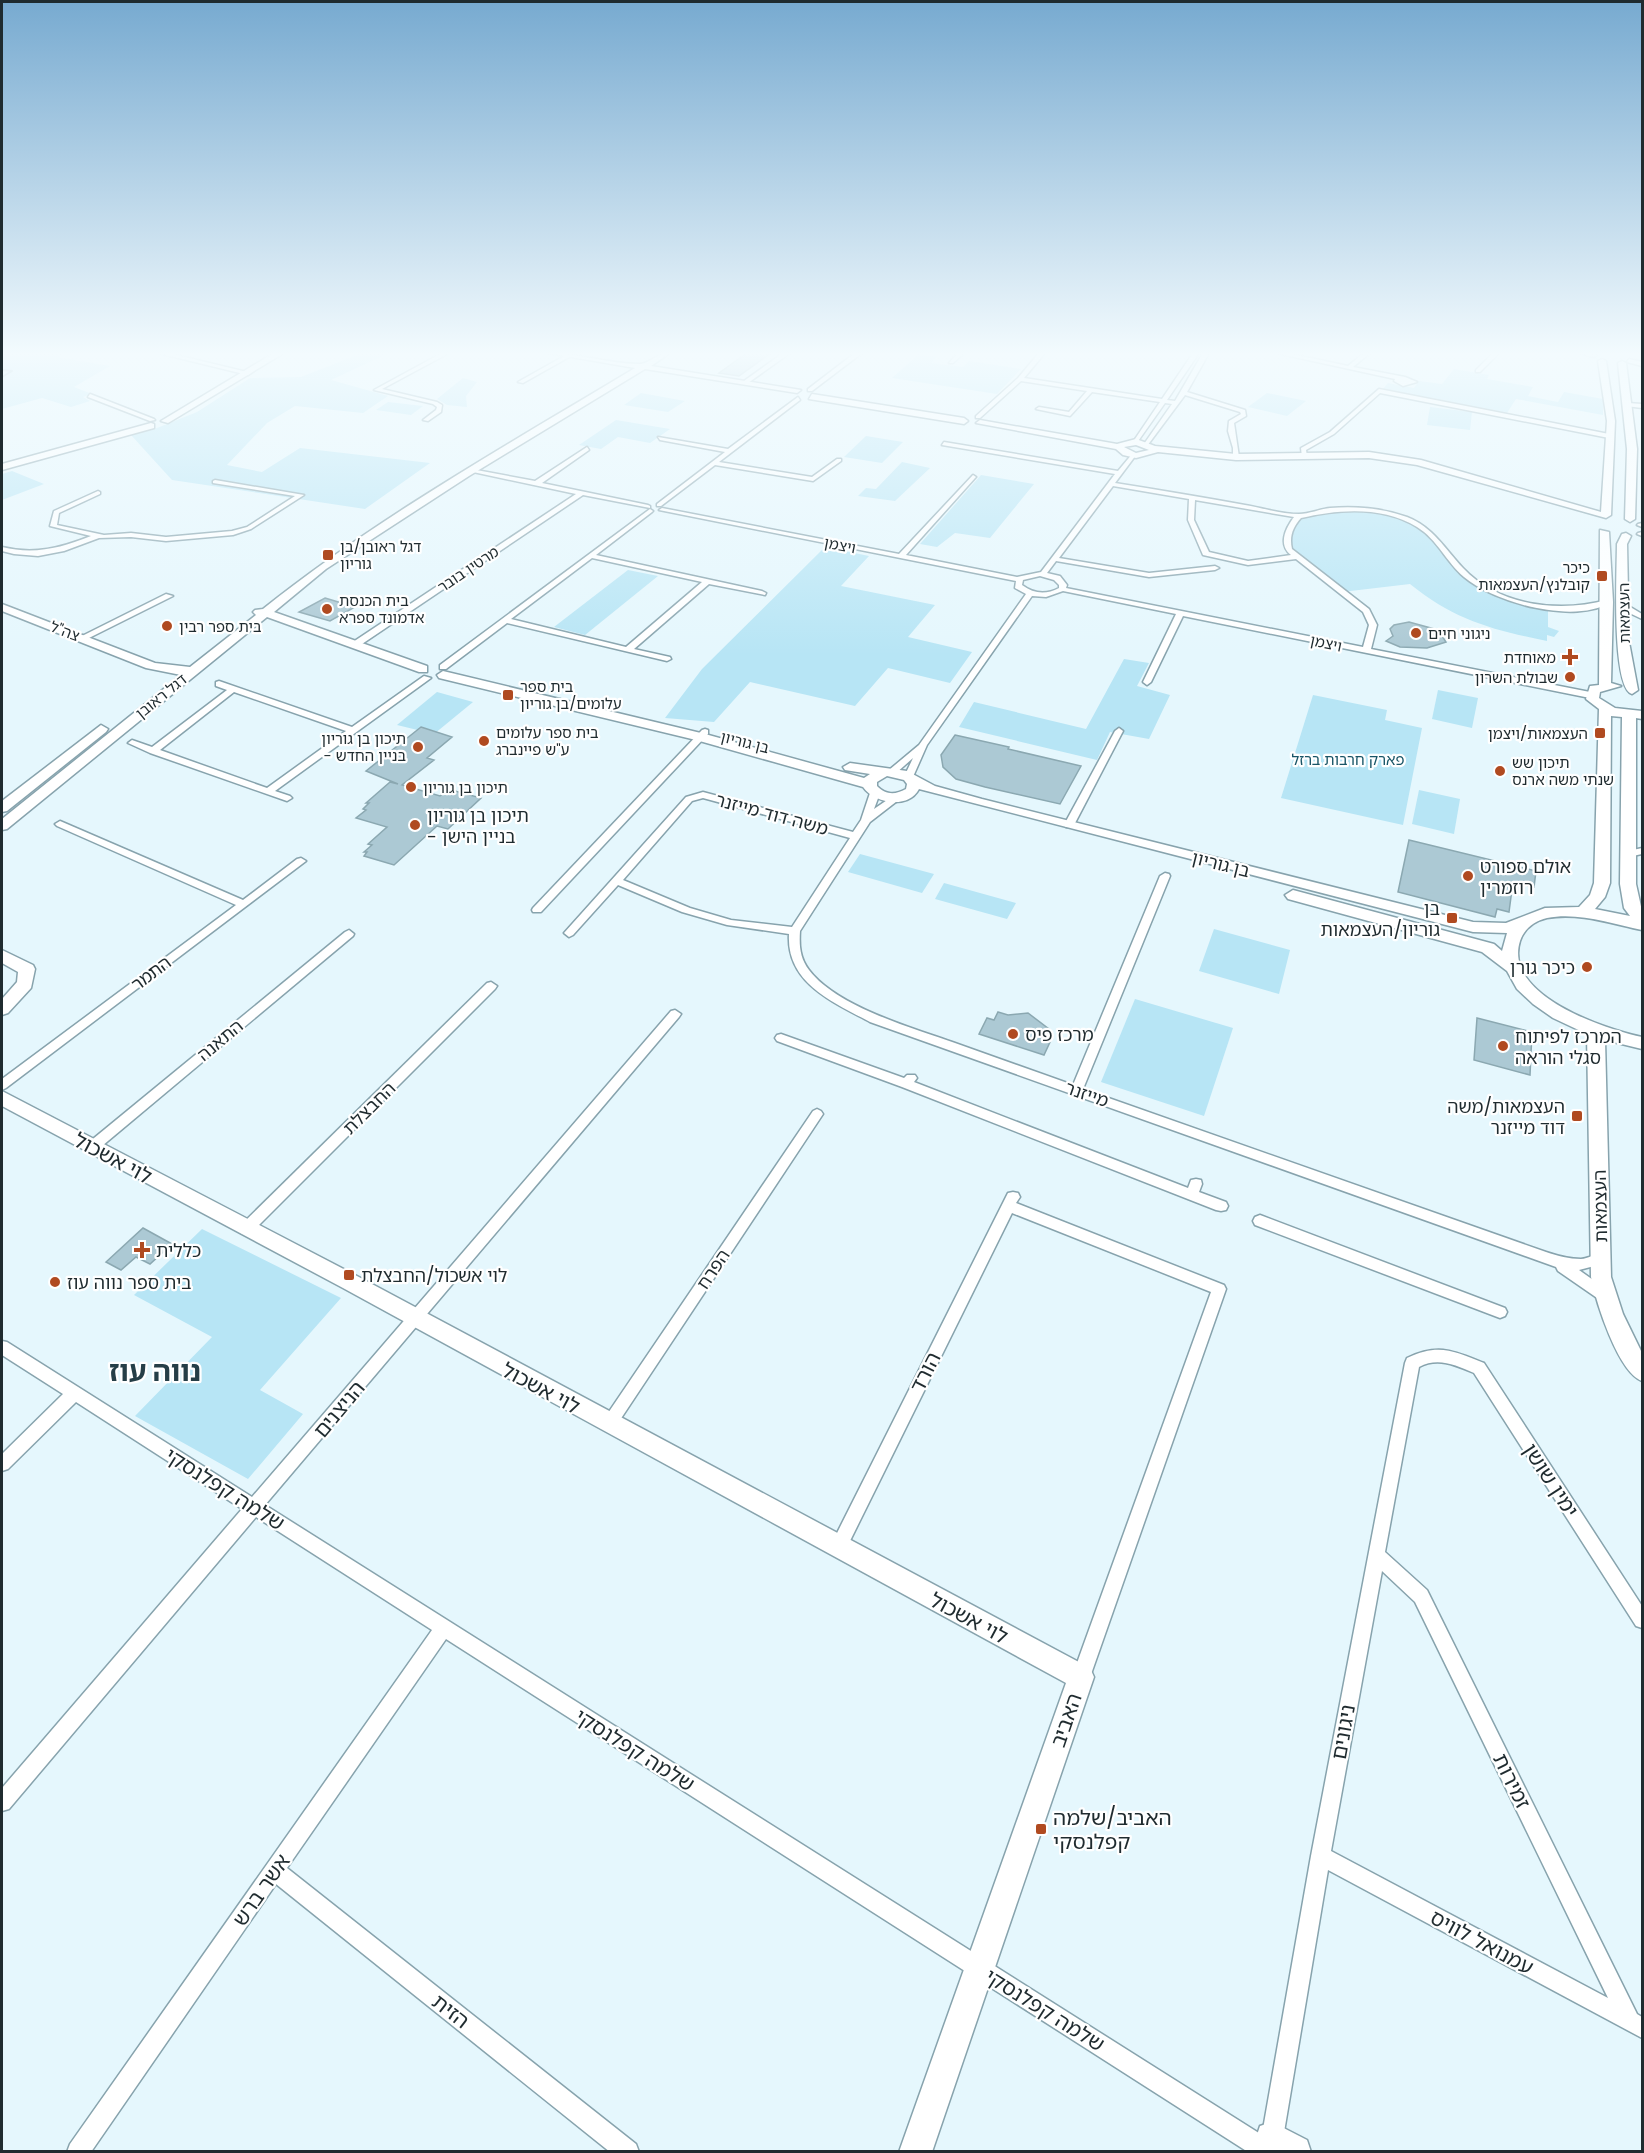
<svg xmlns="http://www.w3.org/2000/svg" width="1644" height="2153" font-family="Poppins,'Noto Sans Hebrew',sans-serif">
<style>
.green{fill:#b7e5f5}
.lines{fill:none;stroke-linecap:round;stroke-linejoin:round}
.stream{stroke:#6f9cac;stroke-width:2}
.building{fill:#acc9d4;stroke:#8ba8b1;stroke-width:1.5}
.street-casing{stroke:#87a3ad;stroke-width:3}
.secondary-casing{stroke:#87a3ad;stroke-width:3}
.street{fill:#fff;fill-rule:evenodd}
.secondary{fill:#fff;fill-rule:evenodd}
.poi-dot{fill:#b04a20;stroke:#fff;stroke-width:2}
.labels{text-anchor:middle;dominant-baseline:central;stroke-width:4.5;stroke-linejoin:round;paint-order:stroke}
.far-street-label{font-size:15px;fill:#1f2b2f;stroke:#fff}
.far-poi-label{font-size:15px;fill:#1f2b2f;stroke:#fff;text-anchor:start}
.far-park-label{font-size:15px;fill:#185567;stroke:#fff}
.street-label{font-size:18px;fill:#1f2b2f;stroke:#fff}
.poi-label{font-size:18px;fill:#1f2b2f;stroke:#fff;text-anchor:start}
.near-street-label{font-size:21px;fill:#1f2b2f;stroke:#fff}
.near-poi-label{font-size:21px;fill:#1f2b2f;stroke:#fff;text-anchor:start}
.near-district-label{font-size:28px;font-weight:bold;fill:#253e47;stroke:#fff}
</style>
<rect width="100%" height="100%" fill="#e5f7fd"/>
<!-- green -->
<g class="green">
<path d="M2,353H66L57,357L110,366L74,387L92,394L83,397L90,401L71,407L42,398L2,409Z"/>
<path d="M362,353H389L331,380L388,396L363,413L295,406L267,423L227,465L262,472L300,448L430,463L365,509L172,480L131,435L157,428L197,412L250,378L301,377Z"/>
<path d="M919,354L936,357L931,363L963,367L969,361L1021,369L997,394L892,378Z"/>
<path d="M1454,369L1489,375L1487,379L1533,387L1528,396L1558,402L1564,392L1603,399V415L1516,399L1507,413L1382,390L1388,383L1414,388L1419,381L1442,384Z"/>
<path d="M463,378L477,382L466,396L467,407L447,405L437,399Z"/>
<path d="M641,393L685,401L668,412L624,405Z"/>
<path d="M1267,393L1306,401L1287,416L1248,407Z"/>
<path d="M388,402L423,406L411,415L376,410Z"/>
<path d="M1430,407L1472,412L1470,430L1427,425Z"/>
<path d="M616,420L670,429L650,443L618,437L601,449L579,445Z"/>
<path d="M866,436L903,442L882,463L844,457Z"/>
<path d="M902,462L930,468L895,501L858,496L866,488L876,489Z"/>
<path d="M12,471L44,484L2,500V474Z"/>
<path d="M981,475L1034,484L990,538L955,533L937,547L920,544Z"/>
<path d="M1374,510L1421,527L1469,578L1494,592L1516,600L1548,607V627L1559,631L1554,637L1547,635V641C1493,630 1454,620 1410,584L1342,592L1289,550V529L1299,516Z"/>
<path d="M825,547L869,556L841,586L935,605L908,637L972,652L950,683L888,668L855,706L750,682L714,722L665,718L702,669Z"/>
<path d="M628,570L658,576L585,635L554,627Z"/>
<path d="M1124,659L1149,663L1137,686L1170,695L1149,739L1110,732L1097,760L959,727L974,702L1086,729Z"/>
<path d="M1438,690L1478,698L1472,728L1432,719Z"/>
<path d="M437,692L473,702L434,734L397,725Z"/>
<path d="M1313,695L1387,710L1385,720L1422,728L1403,825L1281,798Z"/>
<path d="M1419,790L1460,799L1454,834L1412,824Z"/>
<path d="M860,854L934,874L922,893L848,872Z"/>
<path d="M944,883L1016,903L1007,919L935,899Z"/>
<path d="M1214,929L1290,950L1279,994L1199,971Z"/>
<path d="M1135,999L1233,1028L1204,1116L1101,1082Z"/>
<path d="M202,1229L341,1298L260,1390L303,1414L248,1479L135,1416L212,1337L134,1295Z"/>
</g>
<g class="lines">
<!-- stream -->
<path class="stream" d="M2,370L12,371L2,377"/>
</g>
<!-- building -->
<g class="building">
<path d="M747,353H771L739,376L719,373Z"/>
<path d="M325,598L355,607L330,621L299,612Z"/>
<path d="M1409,622L1438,630L1446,642L1427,648L1400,647L1386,641L1393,636L1390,629L1394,625Z"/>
<path d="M421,727L452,737L427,758L434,760L402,785L440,796L445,792L451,793L455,791L481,798L448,829L437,826L394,865L364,856L367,852H364L372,845L368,844L387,827L356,818L366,810L363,809L369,803H366L390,782L398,784L366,771Z"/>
<path d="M955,735L1009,747L1008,749L1081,766L1060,804L985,787L956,779L943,767L941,755Z"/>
<path d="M1409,840L1536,871L1534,887L1513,882L1509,912L1497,909L1495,917L1398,892Z"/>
<path d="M998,1012L1008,1015L1028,1013L1049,1029L1045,1038L1051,1040L1044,1055L979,1034L987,1018L994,1020Z"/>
<path d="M1477,1018L1532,1032L1530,1075L1474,1060Z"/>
<path d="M143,1228L172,1244L150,1264L136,1257L121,1270L106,1262Z"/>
</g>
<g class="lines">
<defs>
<g id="street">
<path d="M158,353H168L251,373L248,375Z"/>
<path d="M442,353H449L382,389L437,402L442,405L441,412L428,421L423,420L436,410L437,407L433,404L374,390Z"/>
<path d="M783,353H790L748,383H744V381Z"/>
<path d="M855,353H862L812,391H808V389Z"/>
<path d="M958,353H964L953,363H949Z"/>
<path d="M1039,353H1045L1024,378L1162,399L1193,353H1199L1167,400L1175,401L1203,353H1209L1187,392L1245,410L1246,416L1234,423L1239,457L1236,459L1233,457V448L1228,431L1229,421L1241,414L1240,412L1185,395L1147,446L1144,444L1172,404L1165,403L1136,444L1133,442L1160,402L1092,392L1070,416L1036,409L1039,407L1069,412L1087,391L1021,381L980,418H976V416L1018,378Z"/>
<path d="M1276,353H1287L1348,366L1364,353H1370L1353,367L1405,377L1417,382L1403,386L1394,381L1395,379Z"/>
<path d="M1493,353H1499L1480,372H1476V370Z"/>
<path d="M1579,353L1597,355L1594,357Z"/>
<path d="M566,355L571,356L523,383L518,382Z"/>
<path d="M1629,359L1642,362V366L1627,362Z"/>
<path d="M1379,389L1609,434L1612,436L1609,438L1380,393L1334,434L1306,450L1307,456L1302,457L1301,448L1330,432Z"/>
<path d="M90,394L154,419L155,420L150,421L88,397Z"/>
<path d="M798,397L800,400L719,462L812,477L837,459H841V461L813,481L715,465L661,506H657V504L725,452L660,440L658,437L728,449Z"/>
<path d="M1628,403L1642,404V408L1626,406Z"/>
<path d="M944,442L1118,471L1133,453L1136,455L1115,483C1159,490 1202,497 1245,505C1262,508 1282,514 1299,514C1309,514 1320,509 1330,508C1356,506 1382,508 1407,517C1433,527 1445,549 1463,568C1499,606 1559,613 1607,600L1611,602C1575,625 1495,603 1464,577C1447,563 1437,539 1417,527C1383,506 1339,509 1301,518C1293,527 1289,536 1292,549L1369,609L1377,625L1371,649L1590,692L1594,695L1590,698L1183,616L1151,682L1147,685L1143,682L1176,614L1063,591L1046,597L1032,596L927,745L912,779H906L904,777L913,758L895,774H889V770L919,745L1026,594L1015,588L1016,581L659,510L662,508L899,554L973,475L976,477L975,478L906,555L1017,577L1041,572L1115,474L942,445ZM1113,486L1189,499L1188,520L1203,555L1248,565L1296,559L1363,612L1369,625L1363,647L1066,588L1067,585L1060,576L1047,573L1056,561L1149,577L1215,570L1219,568L1215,566L1149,573L1059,558ZM1195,500L1294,517C1285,529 1278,545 1291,555L1248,561L1209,552L1194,520ZM1040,576L1054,580L1059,585V588C1046,595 1034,594 1022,585L1023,580Z"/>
<path d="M587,447L589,450L542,483L648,505L650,506V508L583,495L359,646H353V642L576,494L473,472L470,470L471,469L535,481Z"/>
<path d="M215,480L304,495L251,529L233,535L166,541L131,537L99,538L64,551L38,556L14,554L2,551V547C34,555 61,548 91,536L50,526L54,511L98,491L100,492V494L59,513L57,525L104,535L131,533L166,537L232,531L247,527L295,496L213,483V481Z"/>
<path d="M650,509L653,511L652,512L596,555L762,591L766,593L765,595L709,584L634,649L670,657L671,659L667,661L507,623L446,669H440V665ZM592,558L702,582L626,647L511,619Z"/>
<path d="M1642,523V527L1637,525L1638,524Z"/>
<path d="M1642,532V536L1637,534L1638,533Z"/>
<path d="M166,594L173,596L85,640L78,638Z"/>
<path d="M1621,605H1627L1642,614V619L1621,609Z"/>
<path d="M424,676L431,678L275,791L290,796L292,798L287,801L150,753L128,743L132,740L152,747L227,690L216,686V682L219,681L352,727ZM234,692L346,731L267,788L160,750Z"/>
<path d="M1119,728L1123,731L1074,825L1072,827H1066L1064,825L1115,731Z"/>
<path d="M705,729L708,730V734L541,912H533L532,910L533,908L702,730Z"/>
<path d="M875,790L880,793L874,809L893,796H899L901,798L870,822L800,931C799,946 800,958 809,970C837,1007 913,1028 955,1043C994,1057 1033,1071 1073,1085L1160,876L1165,873L1169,874L1170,876L1083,1089L1546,1252C1558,1256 1569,1259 1581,1259C1590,1258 1597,1252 1606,1255L1608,1259L1606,1263L1579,1270L1610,1292L1612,1296L1610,1300L1605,1302L1600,1300L1558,1271L1556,1267L870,1022C833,1002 786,983 789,934L727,925L682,912L618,885L573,935L569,937L564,933L686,797L703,792L853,832L861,820L870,793ZM703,798L850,838L792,927L731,920L690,908L623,880L692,801Z"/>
<path d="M60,821L243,900L297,859L301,858L306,861L6,1088L2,1090V1079L236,905L57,826L55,824Z"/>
<path d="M1642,848V854L1628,857L1623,854L1624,852Z"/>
<path d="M349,930L354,934L353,936L96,1151H88L86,1147L88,1143L345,932Z"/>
<path d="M491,982L497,986L495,989L251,1233L246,1235L241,1233L239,1229L241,1225L487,983Z"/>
<path d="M675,1010L681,1014L679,1017L265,1505L1262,2135L1311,1856L1405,1363L1407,1358C1439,1343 1453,1351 1484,1363L1642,1606V1628L1636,1626L1474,1373C1455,1365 1438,1357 1419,1367L1385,1552L1427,1590L1637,2014L1642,2017V2038L1328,1870L1283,2138L1278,2147L1280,2152H1248L446,1639L287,1868L636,2144L639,2152H610L276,1884L91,2152H67L70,2144L432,1630L256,1517L9,1809L2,1811V1788L242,1509L76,1402L8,1469L2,1471V1454L63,1394L2,1355V1341L7,1342L252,1497L671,1011ZM1382,1571L1415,1602L1608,1998L1331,1851Z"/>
<path d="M781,1034L904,1078L907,1075H915L917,1078L914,1082L1188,1188L1191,1180L1196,1179L1201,1180L1202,1184L1199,1192L1226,1202L1228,1206L1226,1210L1221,1211L1216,1210L902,1087L777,1041L775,1038L777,1035Z"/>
<path d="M817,1109L821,1111L823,1114L821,1117L614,1429L609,1431L604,1429L601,1424L604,1419L813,1111Z"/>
<path d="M1013,1192L1018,1193L1020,1197L1016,1203L1224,1285L1226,1289L1090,1677L1087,1683L1081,1686L1075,1683L1072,1677L1211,1292L1012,1213L844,1553L838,1555L832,1553L830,1547L1008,1193Z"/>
<path d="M1260,1215L1505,1308L1507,1312L1505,1316L1500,1318L1255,1225L1253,1221L1255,1217Z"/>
</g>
<g id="secondary">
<path d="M274,353H284L168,423L161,421Z"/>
<path d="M548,353C579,353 609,364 639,364C650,364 656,353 670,353L651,366L801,390L797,393L645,369L469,476L326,569L274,612L427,666V672H419L267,617L7,829L2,830V819L181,675L146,668L2,611V604L155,663L190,667L256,615L253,612L255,610L263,609C378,517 509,444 635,368Z"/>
<path d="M1602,359L1606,361L1615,421L1611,515L1606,518L1417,465L1369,458L1236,460L1158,452L1136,458L1123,455L1116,449L976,423L980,420L1117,444L1136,439L1155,446L1236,454L1369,452L1421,460L1601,512L1607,421L1598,361ZM1136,445L1149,450L1136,453L1124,447Z"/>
<path d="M1622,361L1626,363L1637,449L1635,519L1630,522L1625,519L1627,449L1618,363Z"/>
<path d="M812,394L964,418L968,421L964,424L809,399Z"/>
<path d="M151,423L154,424V428L2,470V464Z"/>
<path d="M1600,530L1609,532L1613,602L1611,683L1621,686L1600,692L1599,698L1615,708L1642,711V719L1636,718V884L1642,911V930C1612,924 1579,912 1547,918C1534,921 1524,929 1520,941C1503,995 1604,1029 1642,1037V1049L1605,1040L1611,1277L1623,1314L1642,1353V1381C1618,1372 1596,1302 1591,1277L1587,1034L1553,1018L1533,1004L1517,989L1507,971L1482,952L1288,899L1285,895L1293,890L1494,944L1502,951L1507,933L1473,932L919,789C908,810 874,803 863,787L696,740L439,678L437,675L443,671L705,734L864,778L870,774L845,770L843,767L850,763L907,771L935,786L982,799L1473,922L1506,923L1545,908L1579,907L1590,895L1594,883L1599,709L1586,699L1590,686L1599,685ZM1611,716L1622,717L1620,884L1624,908L1630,916L1595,909L1605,897L1610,883ZM887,776L904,780L907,784L906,789C895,795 886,795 877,786V782Z"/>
<path d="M1626,533L1631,536L1627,544L1629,642L1638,690L1632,694C1611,688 1617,566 1617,544L1622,534Z"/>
<path d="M101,725L108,729L106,732L7,811L2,812V801Z"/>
<path d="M2,950L33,965L35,969L31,988L8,1013L2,1015V999L17,982L18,972L2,963Z"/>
<path d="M2,1091L357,1276L1090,1668L1094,1677L932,2152H899L1066,1683L343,1288L2,1106Z"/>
<path d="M1272,2122L1307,2140L1311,2152L1260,2150L1256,2138L1260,2126Z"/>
</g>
</defs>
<!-- street casing -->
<use href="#street" class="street-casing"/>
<!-- secondary casing -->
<use href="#secondary" class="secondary-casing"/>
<!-- street -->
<use href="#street" class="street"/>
<!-- secondary -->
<use href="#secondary" class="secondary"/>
</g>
<!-- sky -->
<linearGradient id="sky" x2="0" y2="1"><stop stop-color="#77aad0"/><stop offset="0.54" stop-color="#f3fbfe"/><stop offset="1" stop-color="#f3fbfe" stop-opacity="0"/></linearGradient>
<rect width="1644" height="655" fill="url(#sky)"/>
<!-- markers -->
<g class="poi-dot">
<rect x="322" y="549" width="12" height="12" rx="3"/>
<rect x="1596" y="570" width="12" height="12" rx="3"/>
<circle cx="327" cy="609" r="6"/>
<circle cx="167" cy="626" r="6"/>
<circle cx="1416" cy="633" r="6"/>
<path d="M1567 648h6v6h6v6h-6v6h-6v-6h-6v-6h6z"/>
<circle cx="1570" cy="677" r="6"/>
<rect x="502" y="689" width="12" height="12" rx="3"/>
<rect x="1594" y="727" width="12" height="12" rx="3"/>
<circle cx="484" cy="741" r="6"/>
<circle cx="418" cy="747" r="6"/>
<circle cx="1500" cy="771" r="6"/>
<circle cx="411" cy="787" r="6"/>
<circle cx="415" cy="825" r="6"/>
<circle cx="1468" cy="876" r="6"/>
<rect x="1446" y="912" width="12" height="12" rx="3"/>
<circle cx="1587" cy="967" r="6"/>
<circle cx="1013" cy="1034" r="6"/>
<circle cx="1503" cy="1046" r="6"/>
<rect x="1571" y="1110" width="12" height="12" rx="3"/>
<path d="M139 1241h6v6h6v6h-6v6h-6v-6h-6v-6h6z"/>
<rect x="343" y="1269" width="12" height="12" rx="3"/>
<circle cx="55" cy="1282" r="6"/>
<rect x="1035" y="1823" width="12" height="12" rx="3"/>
</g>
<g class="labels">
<!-- far-street labels -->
<g class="far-street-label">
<text transform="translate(840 545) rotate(11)">ויצמן</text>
<text transform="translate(468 569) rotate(-34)">מרטין בובר</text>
<text transform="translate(1624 613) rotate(-91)">העצמאות</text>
<text transform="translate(65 631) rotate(21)">צה"ל</text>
<text transform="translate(1326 643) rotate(12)">ויצמן</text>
<text transform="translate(161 696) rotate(-39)">דגל ראובן</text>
<text transform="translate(745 742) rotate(14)">בן גוריון</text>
</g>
<!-- far-poi labels -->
<g class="far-poi-label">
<text x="340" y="546">דגל ראובן/בן<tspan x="340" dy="17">גוריון</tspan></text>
<text x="1590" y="567" text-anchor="end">כיכר<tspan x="1590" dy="17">קובלנץ/העצמאות</tspan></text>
<text x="339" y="600">בית הכנסת<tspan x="339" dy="17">אדמונד ספרא</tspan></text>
<text x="179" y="626">בית ספר רבין</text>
<text x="1428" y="633">ניגוני חיים</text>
<text x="1556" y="657" text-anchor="end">מאוחדת</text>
<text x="1558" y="677" text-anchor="end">שבולת השרון</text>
<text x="520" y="686">בית ספר<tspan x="520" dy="17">עלומים/בן גוריון</tspan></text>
<text x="496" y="732">בית ספר עלומים<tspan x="496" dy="17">ע"ש פיינברג</tspan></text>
<text x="1588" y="733" text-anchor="end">העצמאות/ויצמן</text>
<text x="406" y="738" text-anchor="end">תיכון בן גוריון<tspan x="406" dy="17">- בניין החדש</tspan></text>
<text x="1512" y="762">תיכון שש<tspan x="1512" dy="17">שנתי משה ארנס</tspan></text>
<text x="423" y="787">תיכון בן גוריון</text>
</g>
<!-- far-park labels -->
<g class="far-park-label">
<text x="1348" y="759">פארק חרבות ברזל</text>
</g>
<!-- street labels -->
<g class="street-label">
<text transform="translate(772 814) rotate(15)">משה דוד מייזנר</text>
<text transform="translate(1221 864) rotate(14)">בן גוריון</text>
<text transform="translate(151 973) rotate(-37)">התמר</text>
<text transform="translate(220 1040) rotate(-40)">התאנה</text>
<text transform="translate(1087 1094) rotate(19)">מייזנר</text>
<text transform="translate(369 1108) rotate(-45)">החבצלת</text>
<text transform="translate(1600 1206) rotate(-91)">העצמאות</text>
<text transform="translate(713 1269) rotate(-56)">הפרח</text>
</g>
<!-- poi labels -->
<g class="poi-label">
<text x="427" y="815">תיכון בן גוריון<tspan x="427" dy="21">- בניין הישן</tspan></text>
<text x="1480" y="866">אולם ספורט<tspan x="1480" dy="21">רוזמרין</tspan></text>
<text x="1440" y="908" text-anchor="end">בן<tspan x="1440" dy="21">גוריון/העצמאות</tspan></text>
<text x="1575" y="967" text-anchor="end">כיכר גורן</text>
<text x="1025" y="1034">מרכז פיס</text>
<text x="1515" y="1036">המרכז לפיתוח<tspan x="1515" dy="21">סגלי הוראה</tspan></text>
<text x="1565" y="1106" text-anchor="end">העצמאות/משה<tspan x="1565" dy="21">דוד מייזנר</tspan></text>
<text x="156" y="1250">כללית</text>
<text x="361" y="1275">לוי אשכול/החבצלת</text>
<text x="67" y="1282">בית ספר נווה עוז</text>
</g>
<!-- near-street labels -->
<g class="near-street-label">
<text transform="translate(113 1158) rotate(28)">לוי אשכול</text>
<text transform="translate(925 1372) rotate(-63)">הורד</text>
<text transform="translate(541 1388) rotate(28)">לוי אשכול</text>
<text transform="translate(339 1409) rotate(-50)">הניצנים</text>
<text transform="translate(1551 1480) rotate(57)">ימין שושן</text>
<text transform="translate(225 1489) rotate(32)">שלמה קפלנסקי</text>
<text transform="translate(969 1618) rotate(28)">לוי אשכול</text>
<text transform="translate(1066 1720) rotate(-71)">האביב</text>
<text transform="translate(1343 1732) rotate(-80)">ניגונים</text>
<text transform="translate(635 1750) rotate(32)">שלמה קפלנסקי</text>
<text transform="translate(1512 1781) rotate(64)">זמירות</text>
<text transform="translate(261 1890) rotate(-55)">אשר ברש</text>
<text transform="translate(1482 1942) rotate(28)">עמנואל לוויס</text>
<text transform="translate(1045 2010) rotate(32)">שלמה קפלנסקי</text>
<text transform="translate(451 2011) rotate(38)">הזית</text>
</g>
<!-- near-poi labels -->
<g class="near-poi-label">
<text x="1053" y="1817">האביב/שלמה<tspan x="1053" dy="24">קפלנסקי</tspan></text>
</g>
<!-- near-district labels -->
<g class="near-district-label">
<text x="155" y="1371">נווה עוז</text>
</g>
</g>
<!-- border -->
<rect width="1644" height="2153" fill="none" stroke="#1f2b2f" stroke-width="6"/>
</svg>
